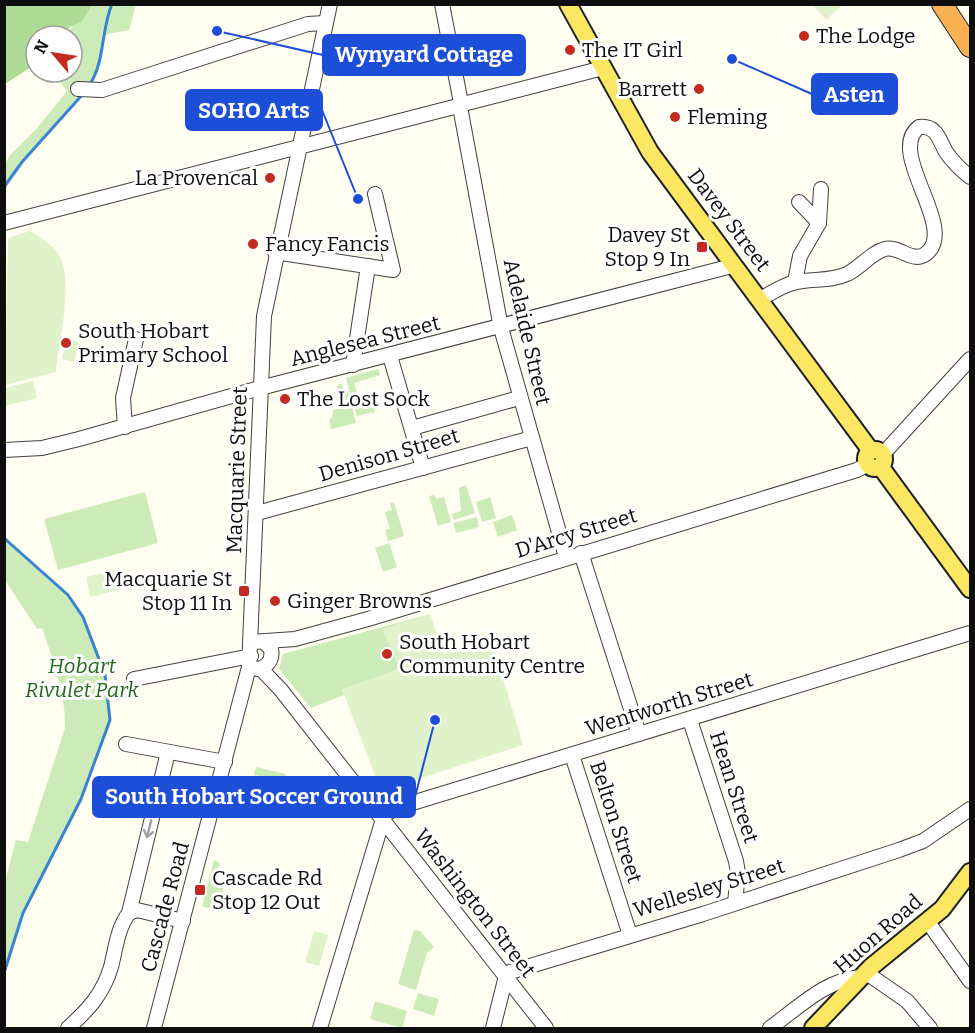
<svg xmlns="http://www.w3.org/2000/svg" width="975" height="1033" font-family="Bitter,serif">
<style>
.green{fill:#cdebb8}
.forest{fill:#aedc96}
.pitch{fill:#e0f2ca}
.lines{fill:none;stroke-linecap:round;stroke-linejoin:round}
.stream{stroke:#3784d2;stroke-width:3}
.minor-casing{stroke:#414141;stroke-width:16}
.major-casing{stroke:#1f1f1f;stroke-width:20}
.highway-casing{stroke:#1f1f1f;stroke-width:22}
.minor{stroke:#fff;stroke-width:14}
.major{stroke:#fce762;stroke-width:16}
.highway{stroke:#f9b154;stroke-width:20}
.oneway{stroke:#9f9f9f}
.poi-dot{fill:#c32b21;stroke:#fff;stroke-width:2}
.labels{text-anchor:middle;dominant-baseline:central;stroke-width:6;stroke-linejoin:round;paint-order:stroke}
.poi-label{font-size:21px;fill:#0e0e0e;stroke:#fff;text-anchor:start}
.street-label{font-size:21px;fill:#0e0e0e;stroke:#fff}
.park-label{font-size:21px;font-style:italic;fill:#24691c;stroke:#fff}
.leader{fill:none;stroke:#1d4ed8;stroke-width:2}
.callout-dot{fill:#1d4ed8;stroke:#fff;stroke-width:2}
.callout{fill:#1d4ed8;stroke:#1d4ed8;stroke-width:2}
.callout-label{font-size:22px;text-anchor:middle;font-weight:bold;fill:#fff}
</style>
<rect width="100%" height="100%" fill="#fffef0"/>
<!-- green -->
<g class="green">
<path d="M84,5H136L129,30L103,35L97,71L91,83L57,125L22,162L5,187V164L10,155L38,127L67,91L59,80L43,78L47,72H72V36H67Z"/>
<path d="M378,369L380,375L354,383L358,396L351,398L346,378Z"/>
<path d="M342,384L344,392L348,391L356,423L331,429L329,419L332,418L333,410L342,407L337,385Z"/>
<path d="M371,397L375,412L357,416L353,402Z"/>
<path d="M466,485L475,513L454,520L452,514L461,511L459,488Z"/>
<path d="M145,492L158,543L58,570L44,519Z"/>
<path d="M434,495L436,499L444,497L451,522L438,526L429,496Z"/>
<path d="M490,497L496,518L482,522L476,502Z"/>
<path d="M394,502L404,536L388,541L385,530L390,529L385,512L392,510L390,503Z"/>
<path d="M512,515L517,530L498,537L493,522Z"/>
<path d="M477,517L479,527L456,533L453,523Z"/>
<path d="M5,538L68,595L83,617L105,675L110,720L81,799L23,913L5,973V881L16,840L28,842L65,728C66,693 53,660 42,628L37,629L5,580Z"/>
<path d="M389,543L397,567L383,572L375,548Z"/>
<path d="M430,614L399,669L342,690L344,695L311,708L279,669L283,654Z"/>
<path d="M256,767L286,774L284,782L254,775Z"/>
<path d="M214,860L220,863L215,881L223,884L221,912L202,906Z"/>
<path d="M414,930L420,931L434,947L427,953L416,990L398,984Z"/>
<path d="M418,993L439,999L434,1016L413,1009Z"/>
<path d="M375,1001L407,1011L402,1028L370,1019Z"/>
</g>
<!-- forest -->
<path class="forest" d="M5,4H92V5L82,21L62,31L60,36H36V64L5,84Z"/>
<!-- pitch -->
<g class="pitch">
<path d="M843,4L826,20L813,5V4Z"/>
<path d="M30,231C40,237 52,244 59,255C74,281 59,341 56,372L5,385L8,238Z"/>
<path d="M67,339L79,342L74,362L62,359Z"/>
<path d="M33,381L37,398L5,406V388Z"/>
<path d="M125,568L130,587L90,597L86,577Z"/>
<path d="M430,614L444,654L492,641L523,745L381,791L342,689L399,669L382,629Z"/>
<path d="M314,931L328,935L319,966L305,962Z"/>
</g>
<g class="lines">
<!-- stream -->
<g class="stream">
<path d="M90,84C105,61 101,30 112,4"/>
<path d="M4,187L22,162L83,94"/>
<path d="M4,538L68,595L83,617L105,675L110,720L81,799L23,913L4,973"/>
<path d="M4,992V1022"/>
</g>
<defs>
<g id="minor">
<path d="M442,4L460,98"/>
<path d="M78,89L102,90L308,24L325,23"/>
<path d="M467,103L603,68"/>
<path d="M461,112L501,328L566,557"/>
<path d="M799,202L819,223"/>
<path d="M4,223L454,107"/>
<path d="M275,252L393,270L375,194"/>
<path d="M795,282L800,256L819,223L821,189"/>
<path d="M760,299C770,294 781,286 793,283C810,278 830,282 847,274C860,268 872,252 885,249C900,245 914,266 928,252C956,225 886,152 919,127C937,125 939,140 946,152C953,162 961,170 970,177"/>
<path d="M390,356L423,468"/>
<path d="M353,365L368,266"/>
<path d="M125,427L123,398L136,339"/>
<path d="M412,428L519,398"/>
<path d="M4,450L42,448L79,439L260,388L728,267L733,263"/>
<path d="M883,454L970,359"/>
<path d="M257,513L532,438"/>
<path d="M581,553L639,734"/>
<path d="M252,642L295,639L368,619L857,470L868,464"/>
<path d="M249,667L262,670L281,690L546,1028"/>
<path d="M258,669C268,667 273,659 271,649L265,643"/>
<path d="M134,679L251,656"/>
<path d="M690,720L736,861L738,873L735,903"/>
<path d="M126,744L225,762"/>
<path d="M572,755L630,935"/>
<path d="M381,816L399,807L970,633"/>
<path d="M129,913L137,910L183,921"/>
<path d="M928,922L970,981"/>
<path d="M865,972L907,1001L930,1028"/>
<path d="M68,1028C88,1010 103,994 111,967C116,948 117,929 129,913L168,752"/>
<path d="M154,1028L249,667L264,316L330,4"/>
<path d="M320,1028L383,819"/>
<path d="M493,1028L506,976L510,972L703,914L899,850L923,841L970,809"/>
<path d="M770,1028C798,1008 825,980 860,977"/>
</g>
<g id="major">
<path d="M568,4L650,152L871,451"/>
<circle cx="875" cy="459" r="9"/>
<path d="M880,466L970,589"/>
<path d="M813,1028L871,967L942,909L970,872"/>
</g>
<path id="highway" d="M942,4L970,47"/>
</defs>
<!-- minor casing -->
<use href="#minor" class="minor-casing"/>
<!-- major casing -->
<use href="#major" class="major-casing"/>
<!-- highway casing -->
<use href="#highway" class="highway-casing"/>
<!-- minor -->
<use href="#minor" class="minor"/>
<!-- major -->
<use href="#major" class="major"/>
<!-- highway -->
<use href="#highway" class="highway"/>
</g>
<!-- one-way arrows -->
<defs><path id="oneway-shaft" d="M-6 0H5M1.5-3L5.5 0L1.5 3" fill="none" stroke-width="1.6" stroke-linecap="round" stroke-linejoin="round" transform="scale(1.5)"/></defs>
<use class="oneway" href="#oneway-shaft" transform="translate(149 829) rotate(104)"/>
<!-- markers -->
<g class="poi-dot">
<circle cx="804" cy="36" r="6"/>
<circle cx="570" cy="50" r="6"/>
<circle cx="699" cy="89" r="6"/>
<circle cx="675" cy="117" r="6"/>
<circle cx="270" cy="178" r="6"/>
<circle cx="253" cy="244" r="6"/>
<rect x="696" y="241" width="12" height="12" rx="3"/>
<circle cx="66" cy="343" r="6"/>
<circle cx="285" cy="399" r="6"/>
<rect x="238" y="585" width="12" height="12" rx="3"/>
<circle cx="275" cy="601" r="6"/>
<circle cx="387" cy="654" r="6"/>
<rect x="194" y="884" width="12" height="12" rx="3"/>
</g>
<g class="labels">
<!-- poi labels -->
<g class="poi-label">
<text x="816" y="36">The Lodge</text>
<text x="582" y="50">The IT Girl</text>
<text x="687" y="89" text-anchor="end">Barrett</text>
<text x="687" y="117">Fleming</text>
<text x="258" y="178" text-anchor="end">La Provencal</text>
<text x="690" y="235" text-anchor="end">Davey St<tspan x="690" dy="24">Stop 9 In</tspan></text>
<text x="265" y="244">Fancy Fancis</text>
<text x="78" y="331">South Hobart<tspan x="78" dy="24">Primary School</tspan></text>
<text x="297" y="399">The Lost Sock</text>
<text x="232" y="579" text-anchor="end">Macquarie St<tspan x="232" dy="24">Stop 11 In</tspan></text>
<text x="287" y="601">Ginger Browns</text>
<text x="399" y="642">South Hobart<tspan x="399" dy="24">Community Centre</tspan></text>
<text x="212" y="878">Cascade Rd<tspan x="212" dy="24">Stop 12 Out</tspan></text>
</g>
<!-- street labels -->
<g class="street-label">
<text transform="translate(729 220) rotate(53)">Davey Street</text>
<text transform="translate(527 332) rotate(77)">Adelaide Street</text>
<text transform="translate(365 341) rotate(-14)">Anglesea Street</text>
<text transform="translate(389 455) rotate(-16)">Denison Street</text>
<text transform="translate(237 470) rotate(-88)">Macquarie Street</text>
<text transform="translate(576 533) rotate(-17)">D'Arcy Street</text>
<text transform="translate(669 704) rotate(-17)">Wentworth Street</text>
<text transform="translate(734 787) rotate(72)">Hean Street</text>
<text transform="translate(616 822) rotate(72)">Belton Street</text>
<text transform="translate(709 888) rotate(-17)">Wellesley Street</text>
<text transform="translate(475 903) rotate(52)">Washington Street</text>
<text transform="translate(165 907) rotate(-75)">Cascade Road</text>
<text transform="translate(878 934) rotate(-41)">Huon Road</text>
</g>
<!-- park labels -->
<g class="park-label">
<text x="82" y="666">Hobart<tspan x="82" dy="24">Rivulet Park</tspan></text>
</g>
</g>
<!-- callouts -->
<path class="leader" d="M217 31L323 55M732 59L812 94M358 199L322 110M435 720L415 797"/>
<g class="callout-dot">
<circle cx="217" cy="31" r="6"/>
<circle cx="732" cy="59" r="6"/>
<circle cx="358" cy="199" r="6"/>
<circle cx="435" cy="720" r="6"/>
</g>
<g class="callout">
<rect x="323" y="35" width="202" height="40" rx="6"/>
<rect x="812" y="74" width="85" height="40" rx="6"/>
<rect x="186" y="90" width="136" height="40" rx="6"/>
<rect x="93" y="777" width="322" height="40" rx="6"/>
</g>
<g class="callout-label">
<text x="424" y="62">Wynyard Cottage</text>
<text x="854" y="102">Asten</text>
<text x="254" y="118">SOHO Arts</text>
<text x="254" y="804">South Hobart Soccer Ground</text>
</g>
<!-- border -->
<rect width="975" height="1033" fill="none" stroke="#0e0e0e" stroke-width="12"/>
<!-- north arrow -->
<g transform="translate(54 54) rotate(299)"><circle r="28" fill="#ffffff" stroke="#9f9f9f" stroke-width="1.5"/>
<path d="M0-4.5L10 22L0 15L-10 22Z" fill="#c32b21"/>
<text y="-9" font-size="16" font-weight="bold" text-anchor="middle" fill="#0e0e0e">N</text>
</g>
</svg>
